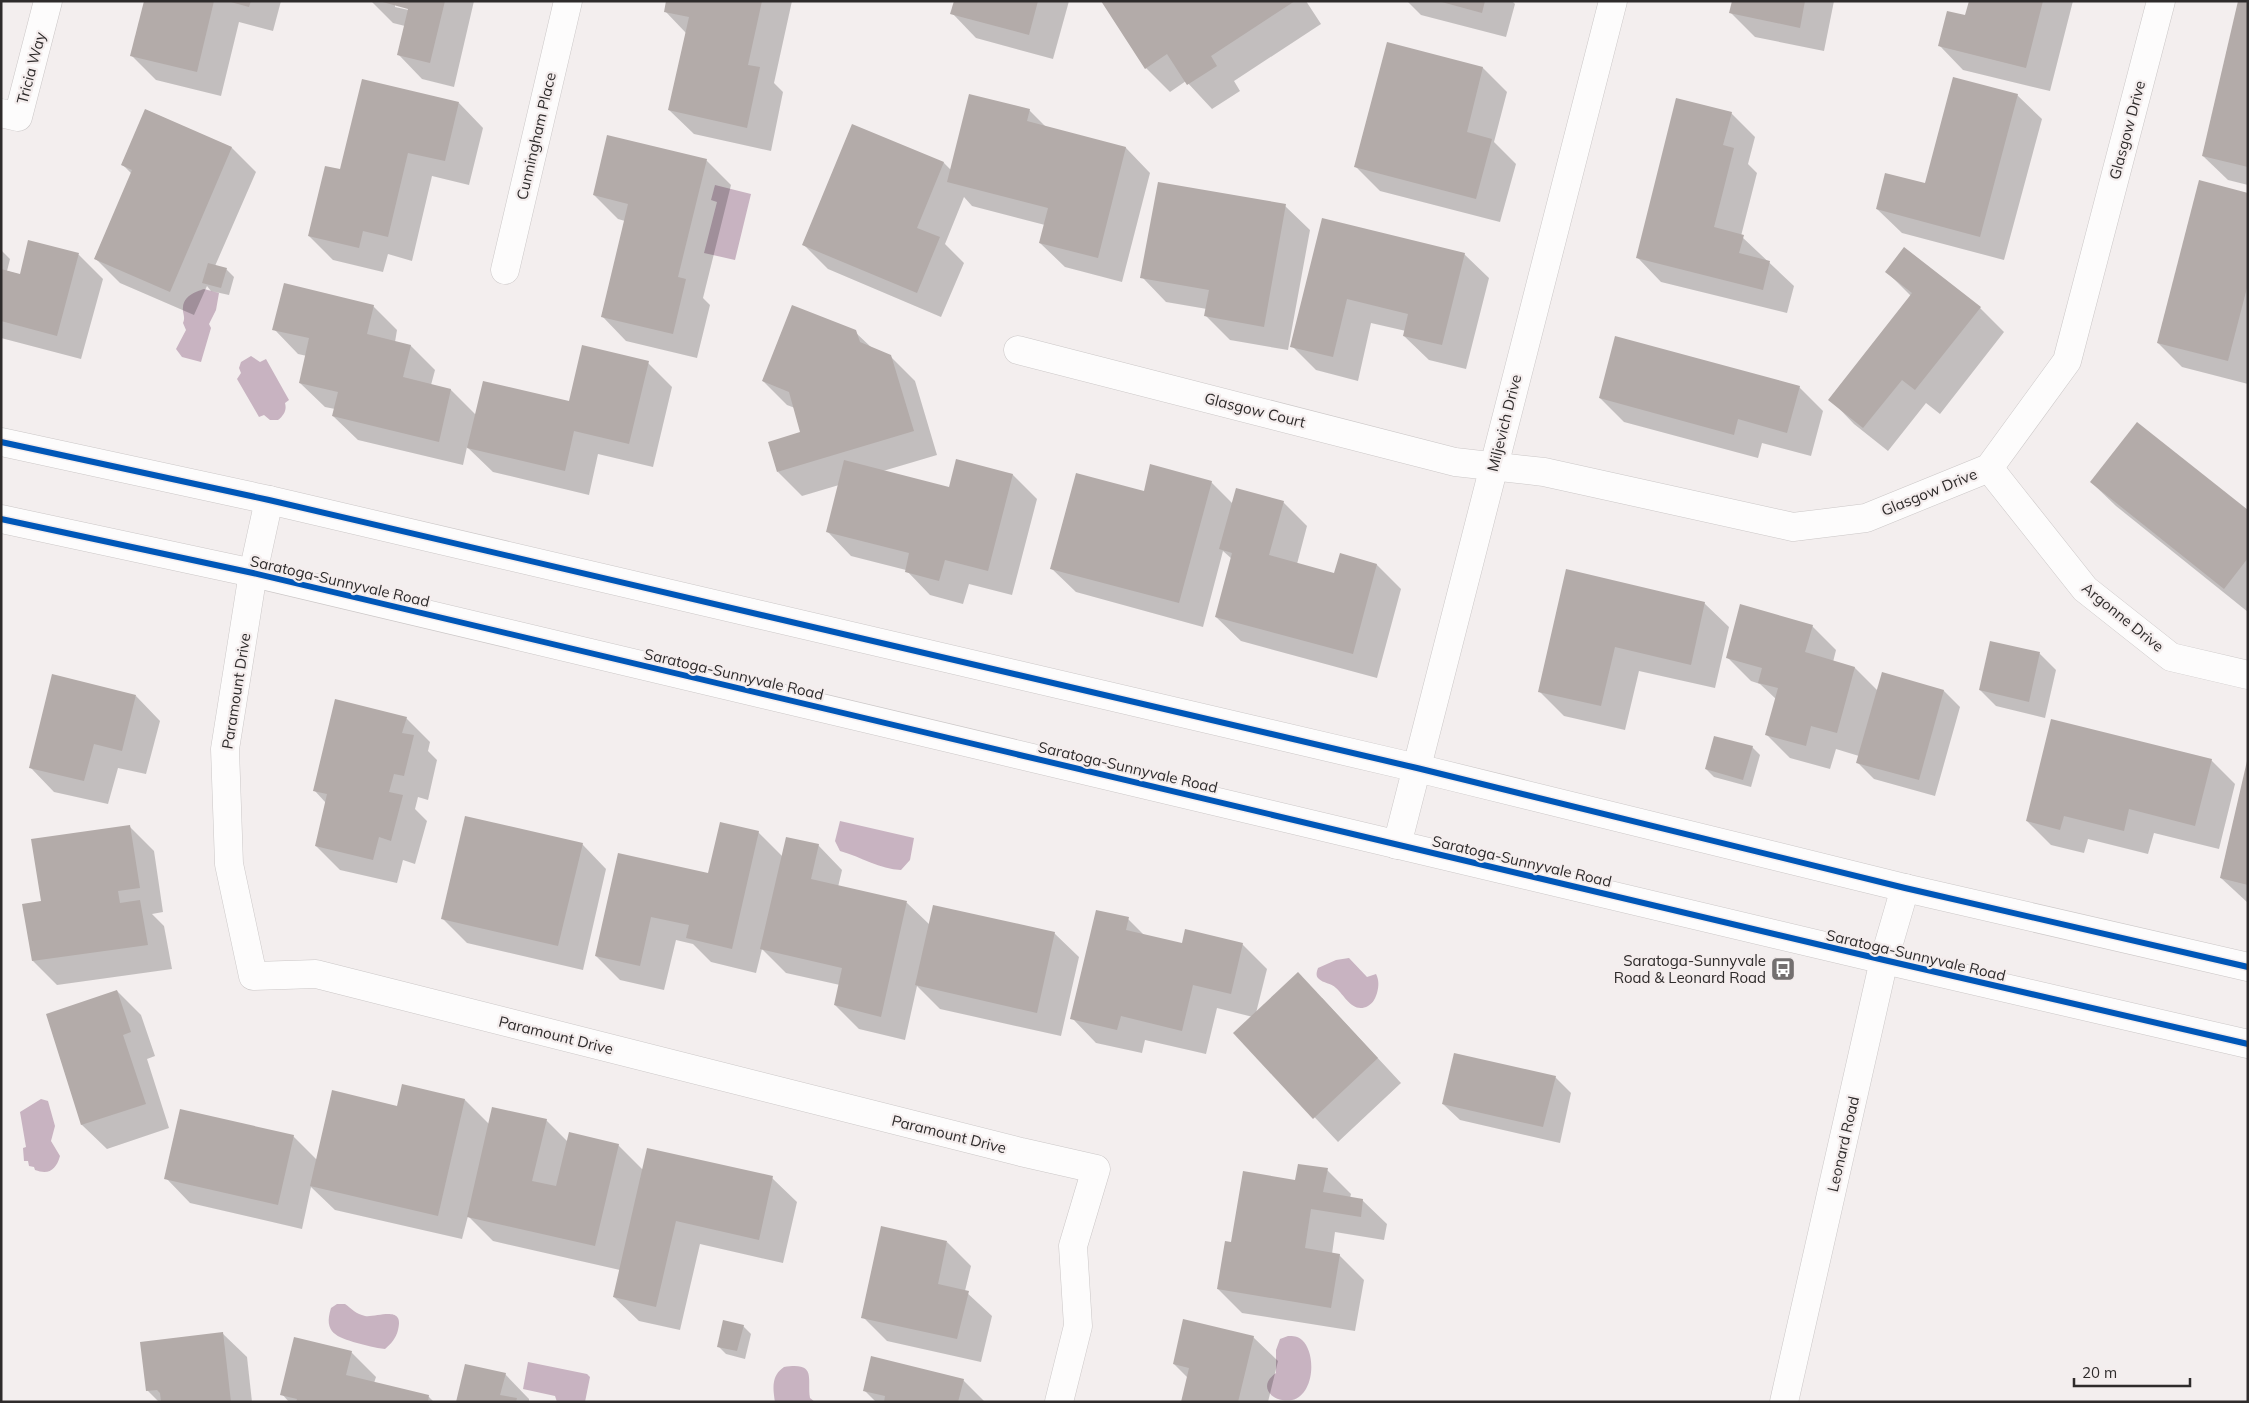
<svg xmlns="http://www.w3.org/2000/svg" width="2249" height="1403" font-family="Mulish,sans-serif">
<style>
.water{fill:#c8b3c1}
.shadow{fill:#0003;fill-rule:evenodd}
.building{fill:#b3aba9}
.lines{fill:none;stroke-linecap:round;stroke-linejoin:round}
.minor-casing{stroke:#cbc7c7;stroke-width:29}
.primary-casing{stroke:#cbc7c7;stroke-width:29}
.minor{stroke:#fdfcfc;stroke-width:28}
.primary{stroke:#fdfcfc;stroke-width:28}
.cycleway-casing{stroke:#f4eded;stroke-width:9}
.cycleway{stroke:#0057b8;stroke-width:6}
.labels{text-anchor:middle;dominant-baseline:central;stroke-width:4.5;stroke-linejoin:round;paint-order:stroke}
.street-label{font-size:15px;fill:#2e2b2b;stroke:#f4eded}
.poi-label{font-size:15px;fill:#2e2b2b;stroke:#f4eded;text-anchor:end}
</style>
<rect width="100%" height="100%" fill="#f3eeee"/>
<!-- water -->
<g class="water">
<path d="M715,185L751,194L735,260L704,253L717,202L711,200Z"/>
<path d="M204,289L219,293L216,310L209,324L211,328L201,362L182,357L176,349L186,330L183,323C186,317 182,313 183,307C184,296 195,292 204,289Z"/>
<path d="M251,356L260,362L266,359L289,400L285,403C287,410 284,415 278,420H270L264,415L259,417L237,379L241,373L239,368L241,362Z"/>
<path d="M840,821L914,838L910,860L901,870C880,869 861,857 840,851L835,841Z"/>
<path d="M1349,958L1367,977L1376,974C1379,980 1379,986 1377,993C1375,999 1373,1003 1368,1006C1353,1014 1345,996 1336,988C1331,983 1323,983 1319,979C1315,976 1317,971 1318,968L1336,960Z"/>
<path d="M41,1099L48,1101L55,1126L51,1141L60,1156C56,1170 49,1175 35,1170L34,1167L29,1166L28,1161H24L23,1148L26,1147L20,1112Z"/>
<path d="M337,1304H345C352,1309 356,1314 365,1316C376,1318 405,1304 398,1330C396,1338 391,1344 385,1349C375,1348 366,1345 357,1343C337,1337 323,1333 331,1308Z"/>
<path d="M1288,1336C1293,1336 1298,1336 1302,1340C1317,1354 1314,1395 1292,1400C1273,1403 1256,1387 1276,1373V1350L1280,1339Z"/>
<path d="M528,1362L587,1374L590,1377L585,1402H557L555,1396L523,1389Z"/>
<path d="M784,1367C817,1362 807,1378 810,1398L815,1402H775C773,1388 771,1376 784,1367Z"/>
</g>
<!-- shadow -->
<g class="shadow">
<path d="M145,1H281L273,31L239,22L221,96L156,80L132,56Z"/>
<path d="M371,1H474L454,87L422,79L398,54L405,26L393,23ZM395,5L414,9L413,11L395,7Z"/>
<path d="M667,1H792L774,83L783,92L771,151L694,134L669,110L686,33L665,11Z"/>
<path d="M955,1H1069L1053,59L976,38L952,13Z"/>
<path d="M1103,1H1306L1321,24L1234,81L1240,91L1212,109L1186,81L1170,92L1146,68Z"/>
<path d="M1407,1H1512L1515,4L1506,37L1421,15Z"/>
<path d="M1733,1H1834L1824,51L1755,37L1730,12Z"/>
<path d="M1970,1H2073L2050,91L1963,70L1939,45L1966,17Z"/>
<path d="M2248,1V185L2228,180L2203,156Z"/>
<path d="M1388,44L1483,68L1507,92L1494,142L1516,164L1500,222L1380,191L1356,167Z"/>
<path d="M2017,95L2042,119L2004,260L1902,233L1877,209L1926,185Z"/>
<path d="M459,103L483,128L469,185L432,176L412,261L388,254L383,272L333,260L309,236L341,171Z"/>
<path d="M146,110L232,148L256,172L215,266L226,269L234,277L229,295L211,291L207,286L194,315L120,283L95,258L132,174L122,164Z"/>
<path d="M1029,110L1046,127L1126,148L1150,173L1122,282L1065,267L1040,243L1045,225L972,206L964,197L945,244L964,263L941,317L828,269L804,245L853,126L944,163L951,170Z"/>
<path d="M1731,113L1755,137L1748,164L1757,173L1741,236L1794,286L1787,313L1661,282L1637,257Z"/>
<path d="M706,160L731,185L703,298L710,305L697,358L626,341L602,316L625,221L618,219L594,195Z"/>
<path d="M2248,194V384L2182,367L2158,343Z"/>
<path d="M1285,206L1310,230L1288,350L1230,340L1206,316L1207,309L1166,302L1142,277Z"/>
<path d="M1323,220L1464,254L1489,278L1466,369L1429,360L1404,336L1406,331L1371,323L1358,381L1316,370L1292,346Z"/>
<path d="M29,242L79,255L103,279L81,359L1,338V250L10,259L7,271L21,275Z"/>
<path d="M1886,271L1980,308L2004,332L1940,414L1926,403L1888,451L1854,424L1830,399L1911,296Z"/>
<path d="M373,306L397,330L395,342L411,346L435,370L431,385L451,390L476,415L570,402L648,363L672,387L653,467L598,454L589,495L493,472L467,447L463,465L358,440L333,416L335,409L325,407L300,383L307,356L298,354L274,329Z"/>
<path d="M855,332L873,349L890,356L915,381L937,455L883,471L950,489L1013,475L1037,499L1012,595L969,584L963,604L930,595L906,570L851,556L827,531L839,485L802,496L778,472L802,432L795,408L787,405L763,381Z"/>
<path d="M1799,387L1823,411L1811,456L1762,443L1758,458L1624,422L1600,398Z"/>
<path d="M1211,482L1233,504L1283,502L1307,526L1297,564L1335,574L1340,555L1377,565L1401,589L1377,678L1241,641L1216,617L1232,559L1223,551L1203,627L1076,592L1051,568L1144,493Z"/>
<path d="M2091,482L2248,512V612L2116,506Z"/>
<path d="M1567,571L1704,603L1729,627L1715,688L1639,671L1625,730L1564,716L1539,691Z"/>
<path d="M1812,626L1836,650L1833,662L1855,668L1878,691H1944L1960,707L1935,796L1874,779L1857,762L1859,756L1836,749L1830,769L1790,758L1766,734L1776,699L1760,684L1751,681L1727,657Z"/>
<path d="M2039,653L2056,670L2045,718L1996,706L1980,690Z"/>
<path d="M136,696L160,721L146,774L118,768L108,804L54,792L30,767Z"/>
<path d="M406,718L430,742L428,751L437,760L428,800L418,797L415,809L427,821L415,864L403,860L397,883L340,870L316,846L326,803L315,791Z"/>
<path d="M1752,747L1760,755L1751,787L1714,777L1706,769Z"/>
<path d="M2211,760L2235,784L2219,849L2154,833L2148,854L2088,839L2084,853L2051,845L2027,821Z"/>
<path d="M2248,763V903L2221,878Z"/>
<path d="M130,827L154,851L163,912L152,914L164,926L172,969L57,985L33,961L43,902Z"/>
<path d="M758,832L783,857L818,845L842,870L838,887L907,903L930,925L1054,933L1079,957L1061,1036L940,1009L917,986L905,1040L859,1029L835,1005L840,985L786,973L762,949L756,973L711,962L693,944L676,940L664,990L620,980L596,956L709,874Z"/>
<path d="M582,844L606,869L583,970L467,943L443,919Z"/>
<path d="M1128,919L1145,936L1182,944H1242L1267,969L1256,1013L1322,998L1401,1083L1338,1142L1235,1033L1253,1017L1217,1008L1206,1054L1145,1040L1142,1053L1096,1043L1072,1018Z"/>
<path d="M117,991L141,1015L155,1056L147,1059L169,1128L107,1149L82,1125L48,1015Z"/>
<path d="M1555,1077L1571,1093L1560,1143L1460,1120L1443,1104Z"/>
<path d="M465,1100L489,1124L546,1120L568,1142L618,1145L643,1170L772,1178L797,1202L783,1263L700,1244L680,1330L639,1321L614,1297L620,1270L493,1241L468,1216L462,1239L335,1210L311,1187L302,1229L190,1203L166,1178L293,1136L317,1160L398,1107Z"/>
<path d="M1327,1170L1351,1194L1350,1198L1362,1200L1387,1224L1384,1240L1335,1232L1332,1254L1339,1255L1364,1280L1355,1331L1242,1313L1218,1289L1232,1243L1296,1181Z"/>
<path d="M947,1242L971,1266L965,1291L992,1316L981,1362L887,1341L863,1317Z"/>
<path d="M743,1326L751,1334L745,1359L726,1354L718,1346Z"/>
<path d="M222,1333L247,1357L252,1402H159L147,1390Z"/>
<path d="M1253,1337L1278,1361L1268,1402H1182L1188,1378L1174,1364Z"/>
<path d="M351,1352L376,1377L374,1383L429,1397L434,1402H289L282,1394Z"/>
<path d="M505,1374L529,1399V1402H457Z"/>
<path d="M963,1380L985,1402H876L864,1390Z"/>
</g>
<!-- building -->
<g class="building">
<path d="M144,1H214L197,72L130,56Z"/>
<path d="M227,1H251L249,7Z"/>
<path d="M445,1L430,63L397,55L408,9L379,1Z"/>
<path d="M666,1H762L748,65L760,67L747,128L668,110L689,17L664,12Z"/>
<path d="M954,1H1038L1029,35L950,14Z"/>
<path d="M1101,1H1295L1211,56L1217,66L1187,85L1167,54L1145,69Z"/>
<path d="M1438,1H1485L1482,13Z"/>
<path d="M1732,1H1805L1800,28L1729,13Z"/>
<path d="M1969,1H2043L2026,68L1938,46L1947,11L1965,15Z"/>
<path d="M2238,1H2248V167L2202,156Z"/>
<path d="M1387,42L1483,67L1467,132L1492,139L1476,199L1354,167Z"/>
<path d="M1953,77L2018,94L1980,237L1876,209L1885,173L1925,183Z"/>
<path d="M362,79L459,102L445,161L408,153L388,237L363,231L359,248L308,236L325,166L340,169Z"/>
<path d="M969,94L1030,109L1027,121L1126,147L1098,258L1039,243L1048,208L947,182Z"/>
<path d="M1676,98L1732,112L1723,145L1734,148L1714,227L1744,235L1739,253L1770,261L1763,290L1636,258Z"/>
<path d="M145,109L232,147L170,292L94,259L132,170L121,165Z"/>
<path d="M852,124L944,162L917,228L940,237L917,293L802,245Z"/>
<path d="M607,135L707,159L678,277L686,279L673,334L601,317L628,204L593,195Z"/>
<path d="M2199,180L2248,193V284L2228,361L2157,343Z"/>
<path d="M1158,182L1286,204L1264,327L1204,316L1209,290L1140,278Z"/>
<path d="M1322,218L1465,253L1442,345L1403,336L1408,314L1347,299L1333,357L1290,347Z"/>
<path d="M28,240L79,253L57,336L1,321V269L20,274Z"/>
<path d="M1904,247L1981,307L1915,390L1902,380L1863,428L1828,400L1912,293L1885,272Z"/>
<path d="M208,263L227,268L221,288L202,283Z"/>
<path d="M284,283L374,305L367,334L411,345L403,377L451,389L439,442L332,416L338,392L299,383L309,338L272,330Z"/>
<path d="M792,305L856,330L860,342L891,355L914,431L777,472L768,442L800,432L789,392L762,381Z"/>
<path d="M1615,336L1800,386L1787,433L1738,419L1734,435L1599,398Z"/>
<path d="M582,345L649,361L629,444L574,431L565,471L467,448L483,381L569,401Z"/>
<path d="M2137,422L2248,510V558L2224,589L2090,482Z"/>
<path d="M956,459L1013,474L988,571L945,560L939,581L905,572L909,553L826,532L844,460L949,487Z"/>
<path d="M1150,464L1212,481L1179,603L1050,569L1076,473L1144,491Z"/>
<path d="M1236,488L1284,501L1269,555L1334,573L1340,553L1377,564L1353,654L1215,617L1232,553L1219,549Z"/>
<path d="M1566,569L1705,602L1691,665L1615,647L1601,706L1538,692Z"/>
<path d="M1740,604L1813,625L1805,652L1855,667L1837,733L1811,726L1806,746L1765,735L1778,688L1758,683L1762,668L1726,658Z"/>
<path d="M1990,641L2040,652L2029,702L1979,690Z"/>
<path d="M1882,672L1944,690L1919,780L1856,763Z"/>
<path d="M52,674L136,695L122,751L94,744L84,781L29,768Z"/>
<path d="M335,699L407,717L402,733L414,735L404,776L394,774L389,792L403,795L391,841L379,837L373,860L315,846L327,794L313,791Z"/>
<path d="M2051,719L2212,759L2195,826L2129,809L2124,831L2064,816L2060,830L2026,821Z"/>
<path d="M1714,736L1753,746L1743,780L1705,769Z"/>
<path d="M2247,761H2248V885L2220,878Z"/>
<path d="M465,816L583,843L558,946L441,919Z"/>
<path d="M720,822L759,831L732,949L686,938L689,925L651,917L640,966L595,956L618,853L708,873Z"/>
<path d="M130,825L140,888L118,891L120,903L140,900L148,945L32,961L22,904L41,901L31,839Z"/>
<path d="M786,837L819,844L811,879L907,901L881,1017L834,1005L842,968L760,949Z"/>
<path d="M933,905L1055,932L1037,1013L915,985Z"/>
<path d="M1096,910L1129,917L1126,930L1182,943L1185,929L1243,943L1231,994L1193,985L1182,1031L1121,1016L1117,1030L1070,1019Z"/>
<path d="M1298,972L1378,1058L1313,1119L1233,1033Z"/>
<path d="M117,990L131,1032L123,1035L146,1104L81,1125L46,1014Z"/>
<path d="M1454,1053L1556,1076L1543,1127L1442,1104Z"/>
<path d="M402,1084L465,1099L438,1216L310,1186L332,1090L397,1106Z"/>
<path d="M492,1107L547,1119L532,1181L556,1186L569,1132L619,1144L595,1246L467,1217Z"/>
<path d="M180,1109L294,1135L278,1205L164,1179Z"/>
<path d="M647,1148L773,1176L759,1240L676,1221L656,1307L613,1297Z"/>
<path d="M1298,1164L1328,1168L1323,1192L1363,1199L1361,1217L1311,1209L1305,1248L1340,1254L1331,1308L1217,1289L1225,1241L1231,1242L1243,1171L1295,1180Z"/>
<path d="M881,1226L947,1241L938,1284L969,1291L957,1339L861,1318Z"/>
<path d="M1183,1319L1254,1336L1238,1402H1181L1189,1368L1173,1364Z"/>
<path d="M723,1320L744,1325L737,1351L717,1347Z"/>
<path d="M223,1332L231,1402H161L160,1393L157,1390L146,1391L140,1342Z"/>
<path d="M294,1337L352,1351L346,1375L429,1395L428,1402H296L297,1399L280,1395Z"/>
<path d="M871,1356L964,1379L958,1402H884L885,1396L863,1391Z"/>
<path d="M465,1364L506,1373L500,1395L517,1398L516,1402H456Z"/>
</g>
<g class="lines">
<defs>
<g id="minor">
<path d="M1,113L18,117L48,1"/>
<path d="M505,270L568,1"/>
<path d="M1018,350L1455,462L1544,472L1793,527L1866,518L1989,468L2067,361L2161,1"/>
<path d="M1989,468L2085,589L2171,657L2248,675"/>
<path d="M269,500L253,573L225,749L229,864L253,976L316,974L1021,1152L1096,1169L1073,1246L1078,1326L1059,1402"/>
<path d="M1397,845L1613,1"/>
<path d="M1784,1402L1884,960L1905,888"/>
</g>
<g id="primary">
<path d="M1,442L269,500L1417,768L1905,888L2248,967"/>
<path d="M1,519L253,573L1884,960L2248,1044"/>
</g>
</defs>
<!-- minor casing -->
<use href="#minor" class="minor-casing"/>
<!-- primary casing -->
<use href="#primary" class="primary-casing"/>
<!-- minor -->
<use href="#minor" class="minor"/>
<!-- primary -->
<use href="#primary" class="primary"/>
<defs>
<g id="cycleway">
<path d="M1,442L269,500L1417,768L1905,888L2248,967"/>
<path d="M1,519L253,573L1884,960L2248,1044"/>
</g>
</defs>
<!-- cycleway casing -->
<use href="#cycleway" class="cycleway-casing"/>
<!-- cycleway -->
<use href="#cycleway" class="cycleway"/>
</g>
<!-- icons -->
<defs>
<symbol id="bus-square" viewBox="-11 -11 22 22"><rect x="-9" y="-9" width="18" height="18" rx="4" fill="#736f6f" stroke="#f4eded"/><path d="M-5-6H5V4H4V6H2V4H-2V6H-4V4H-5ZM-3.5-4V0h7V-4ZM-3.5 1.2v1.5H-2V1.2ZM2 1.2v1.5H3.5V1.2Z" fill="#fff"/></symbol>
</defs>
<g fill-rule="evenodd">
<use href="#bus-square" x="1769" y="955" width="28" height="28"/>
</g>
<g class="labels">
<!-- street labels -->
<g class="street-label">
<text transform="translate(31 68) rotate(-75)">Tricia Way</text>
<text transform="translate(2127 130) rotate(-75)">Glasgow Drive</text>
<text transform="translate(536 136) rotate(-77)">Cunningham Place</text>
<text transform="translate(1255 410) rotate(14)">Glasgow Court</text>
<text transform="translate(1504 423) rotate(-76)">Miljevich Drive</text>
<text transform="translate(1929 492) rotate(-22)">Glasgow Drive</text>
<text transform="translate(340 581) rotate(13)">Saratoga-Sunnyvale Road</text>
<text transform="translate(2123 617) rotate(39)">Argonne Drive</text>
<text transform="translate(734 674) rotate(13)">Saratoga-Sunnyvale Road</text>
<text transform="translate(236 691) rotate(-81)">Paramount Drive</text>
<text transform="translate(1128 767) rotate(13)">Saratoga-Sunnyvale Road</text>
<text transform="translate(1522 861) rotate(13)">Saratoga-Sunnyvale Road</text>
<text transform="translate(1916 955) rotate(13)">Saratoga-Sunnyvale Road</text>
<text transform="translate(556 1035) rotate(14)">Paramount Drive</text>
<text transform="translate(949 1134) rotate(14)">Paramount Drive</text>
<text transform="translate(1843 1144) rotate(-77)">Leonard Road</text>
</g>
<!-- poi labels -->
<g class="poi-label">
<text x="1766" y="960">Saratoga-Sunnyvale<tspan x="1766" dy="17">Road &amp; Leonard Road</tspan></text>
</g>
</g>
<!-- border -->
<rect width="2249" height="1403" fill="none" stroke="#2e2b2b" stroke-width="5"/>
<!-- scale -->
<path d="M2074 1378v8h116v-8" fill="none" stroke="#2e2b2b" stroke-width="2.5"/>
<text x="2082" y="1378" font-size="15" fill="#2e2b2b" stroke="#f4eded" stroke-width="4" paint-order="stroke">20 m</text>
</svg>
